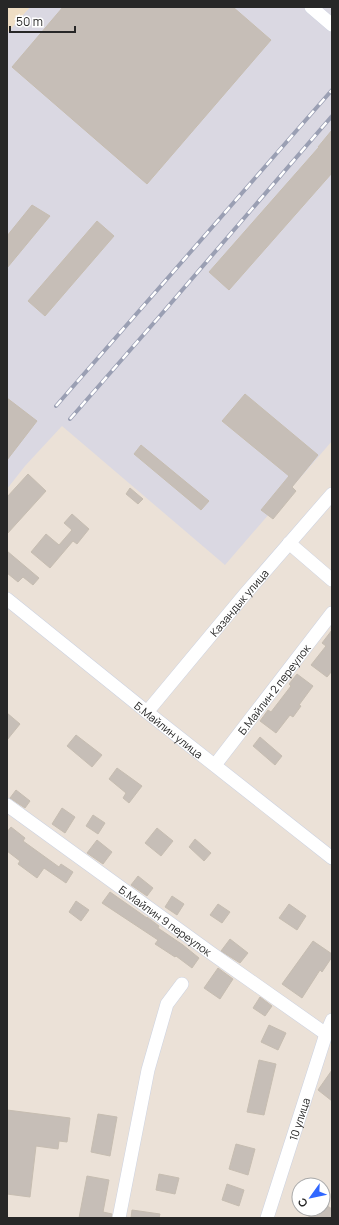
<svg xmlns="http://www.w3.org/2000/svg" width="339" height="1225" font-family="Manrope,sans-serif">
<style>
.industrial{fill:#dad8e2}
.education{fill:#eeddc4}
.building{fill:#c6beb7;stroke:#c6bdb1}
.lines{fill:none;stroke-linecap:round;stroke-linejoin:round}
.minor-casing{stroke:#ccd2e1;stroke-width:14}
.minor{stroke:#fff;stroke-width:13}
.rail-casing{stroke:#9a9fb3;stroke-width:4}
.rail{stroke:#fff;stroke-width:2.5;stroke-dasharray:8;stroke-linecap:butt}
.labels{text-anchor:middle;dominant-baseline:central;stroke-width:3;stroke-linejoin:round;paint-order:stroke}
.street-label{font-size:11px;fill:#272727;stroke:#fff}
</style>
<rect width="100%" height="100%" fill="#ebe1d7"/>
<!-- industrial -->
<path class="industrial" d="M30,7H332V441L225,565L62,426L25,466L7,489V33Z"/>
<!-- education -->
<path class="education" d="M7,7H30L7,33Z"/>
<!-- building -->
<g class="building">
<path d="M63,7H233L271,40L147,184L12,67Z"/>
<path d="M332,130V173L229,290L209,272L319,147H318Z"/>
<path d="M32,205L50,216L7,268V236Z"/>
<path d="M97,221L114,236L45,316L28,301Z"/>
<path d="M245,394L318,455L292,487L296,491L273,519L261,510L289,476L222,421Z"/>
<path d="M7,398L37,421L7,460Z"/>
<path d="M141,445L209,501L201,510L134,454Z"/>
<path d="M28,474L46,491L7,534V497Z"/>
<path d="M130,488L143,499L138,504L126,494Z"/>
<path d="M72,514L89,529L77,544L73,541L50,568L31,552L46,534L59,545L72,530L64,523Z"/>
<path d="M7,551L39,578L33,585L23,577L18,582L7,573Z"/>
<path d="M332,630V671L327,677L311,665L326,646L322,643Z"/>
<path d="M297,674L313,686L299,705L301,706L293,717L290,715L276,733L260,721L268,710L271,712L291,686L289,684Z"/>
<path d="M7,713L20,724L7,740Z"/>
<path d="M76,735L102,755L92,767L67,746Z"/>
<path d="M260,737L282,756L275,765L253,746Z"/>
<path d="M117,768L142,786L129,803L123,798L126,793L109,779Z"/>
<path d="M16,790L30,801L25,808L10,798Z"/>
<path d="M62,808L75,817L65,833L52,824Z"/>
<path d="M93,815L105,823L98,834L86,826Z"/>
<path d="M11,827L25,838L23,841L59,867L61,864L73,872L66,883L44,868L37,878L18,864L20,861L7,851V832Z"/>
<path d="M157,828L173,841L161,856L145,843Z"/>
<path d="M195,839L211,853L204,861L189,847Z"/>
<path d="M97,840L112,852L103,864L87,853Z"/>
<path d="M138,876L153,888L147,896L131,885Z"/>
<path d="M110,892L147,918V917L159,926L158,928L183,945L199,958L192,968L176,956L175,957L155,944L158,940L102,903Z"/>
<path d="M172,896L184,904L177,915L165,907Z"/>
<path d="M76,901L89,910L81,921L69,912Z"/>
<path d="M218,904L230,912L222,923L210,915Z"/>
<path d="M289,904L306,916L297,930L279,918Z"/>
<path d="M230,939L248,953L240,963L221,951Z"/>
<path d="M313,941L332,954V957L322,972L320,970L302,998L282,984Z"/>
<path d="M218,968L233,979L220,999L204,988Z"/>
<path d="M260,997L272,1006L265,1016L253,1008Z"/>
<path d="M269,1025L286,1033L278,1050L261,1042Z"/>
<path d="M259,1060L276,1064L264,1115L247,1112Z"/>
<path d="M332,1070V1101L318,1090Z"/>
<path d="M7,1110L70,1118L67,1142L59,1141L58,1149L36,1146L30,1197L7,1194Z"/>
<path d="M98,1114L117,1117L110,1156L91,1152Z"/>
<path d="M236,1144L255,1149L248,1175L229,1169Z"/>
<path d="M159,1174L179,1178L175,1194L156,1190Z"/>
<path d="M87,1176L109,1180L103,1212L112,1214L111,1218H79Z"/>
<path d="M227,1184L244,1190L239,1206L222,1200Z"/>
<path d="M323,1203L332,1209V1216L330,1218H308L314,1209H323Z"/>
<path d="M132,1210L160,1214L159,1218H131Z"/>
</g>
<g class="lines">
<defs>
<g id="minor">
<path d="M311,7L332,25"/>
<path d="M289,543L332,580"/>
<path id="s1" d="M7,599L147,712L332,858"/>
<path id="s2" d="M147,712L246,593L332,494"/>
<path id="s3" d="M215,765L332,613"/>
<path id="s4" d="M7,805L211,953L326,1034"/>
<path d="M119,1218L148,1070L167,1004L182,984"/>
<path id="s5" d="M267,1218L326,1034L332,1020"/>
</g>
</defs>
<!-- minor casing -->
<use href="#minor" class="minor-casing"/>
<!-- minor -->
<use href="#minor" class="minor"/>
<defs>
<g id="rail">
<path d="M56,406L332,90"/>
<path d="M70,419L159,317L332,116"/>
</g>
</defs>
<!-- rail casing -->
<use href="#rail" class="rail-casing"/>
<!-- rail -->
<use href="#rail" class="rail"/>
</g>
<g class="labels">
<!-- street labels -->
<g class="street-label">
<text stroke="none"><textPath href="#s2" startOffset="143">Казандык улица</textPath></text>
<text stroke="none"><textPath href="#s3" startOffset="96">Б.Майлин 2 переулок</textPath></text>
<text stroke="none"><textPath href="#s1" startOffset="208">Б.Майлин улица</textPath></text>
<text stroke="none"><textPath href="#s4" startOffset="196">Б.Майлин 9 переулок</textPath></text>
<text stroke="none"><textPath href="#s5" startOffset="104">10 улица</textPath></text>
</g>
</g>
<!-- border -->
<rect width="339" height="1225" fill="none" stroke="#272727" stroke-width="16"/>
<!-- north arrow -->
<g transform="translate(311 1197) rotate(237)"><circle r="19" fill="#ffffff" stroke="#a9a9a9"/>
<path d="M0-3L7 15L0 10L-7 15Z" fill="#3067ff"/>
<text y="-6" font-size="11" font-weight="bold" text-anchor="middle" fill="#272727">С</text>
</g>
<!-- scale -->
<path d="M10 26v6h65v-6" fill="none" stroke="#272727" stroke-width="2"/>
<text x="16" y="26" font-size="12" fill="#272727" stroke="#ffffff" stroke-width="3" paint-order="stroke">50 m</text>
</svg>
